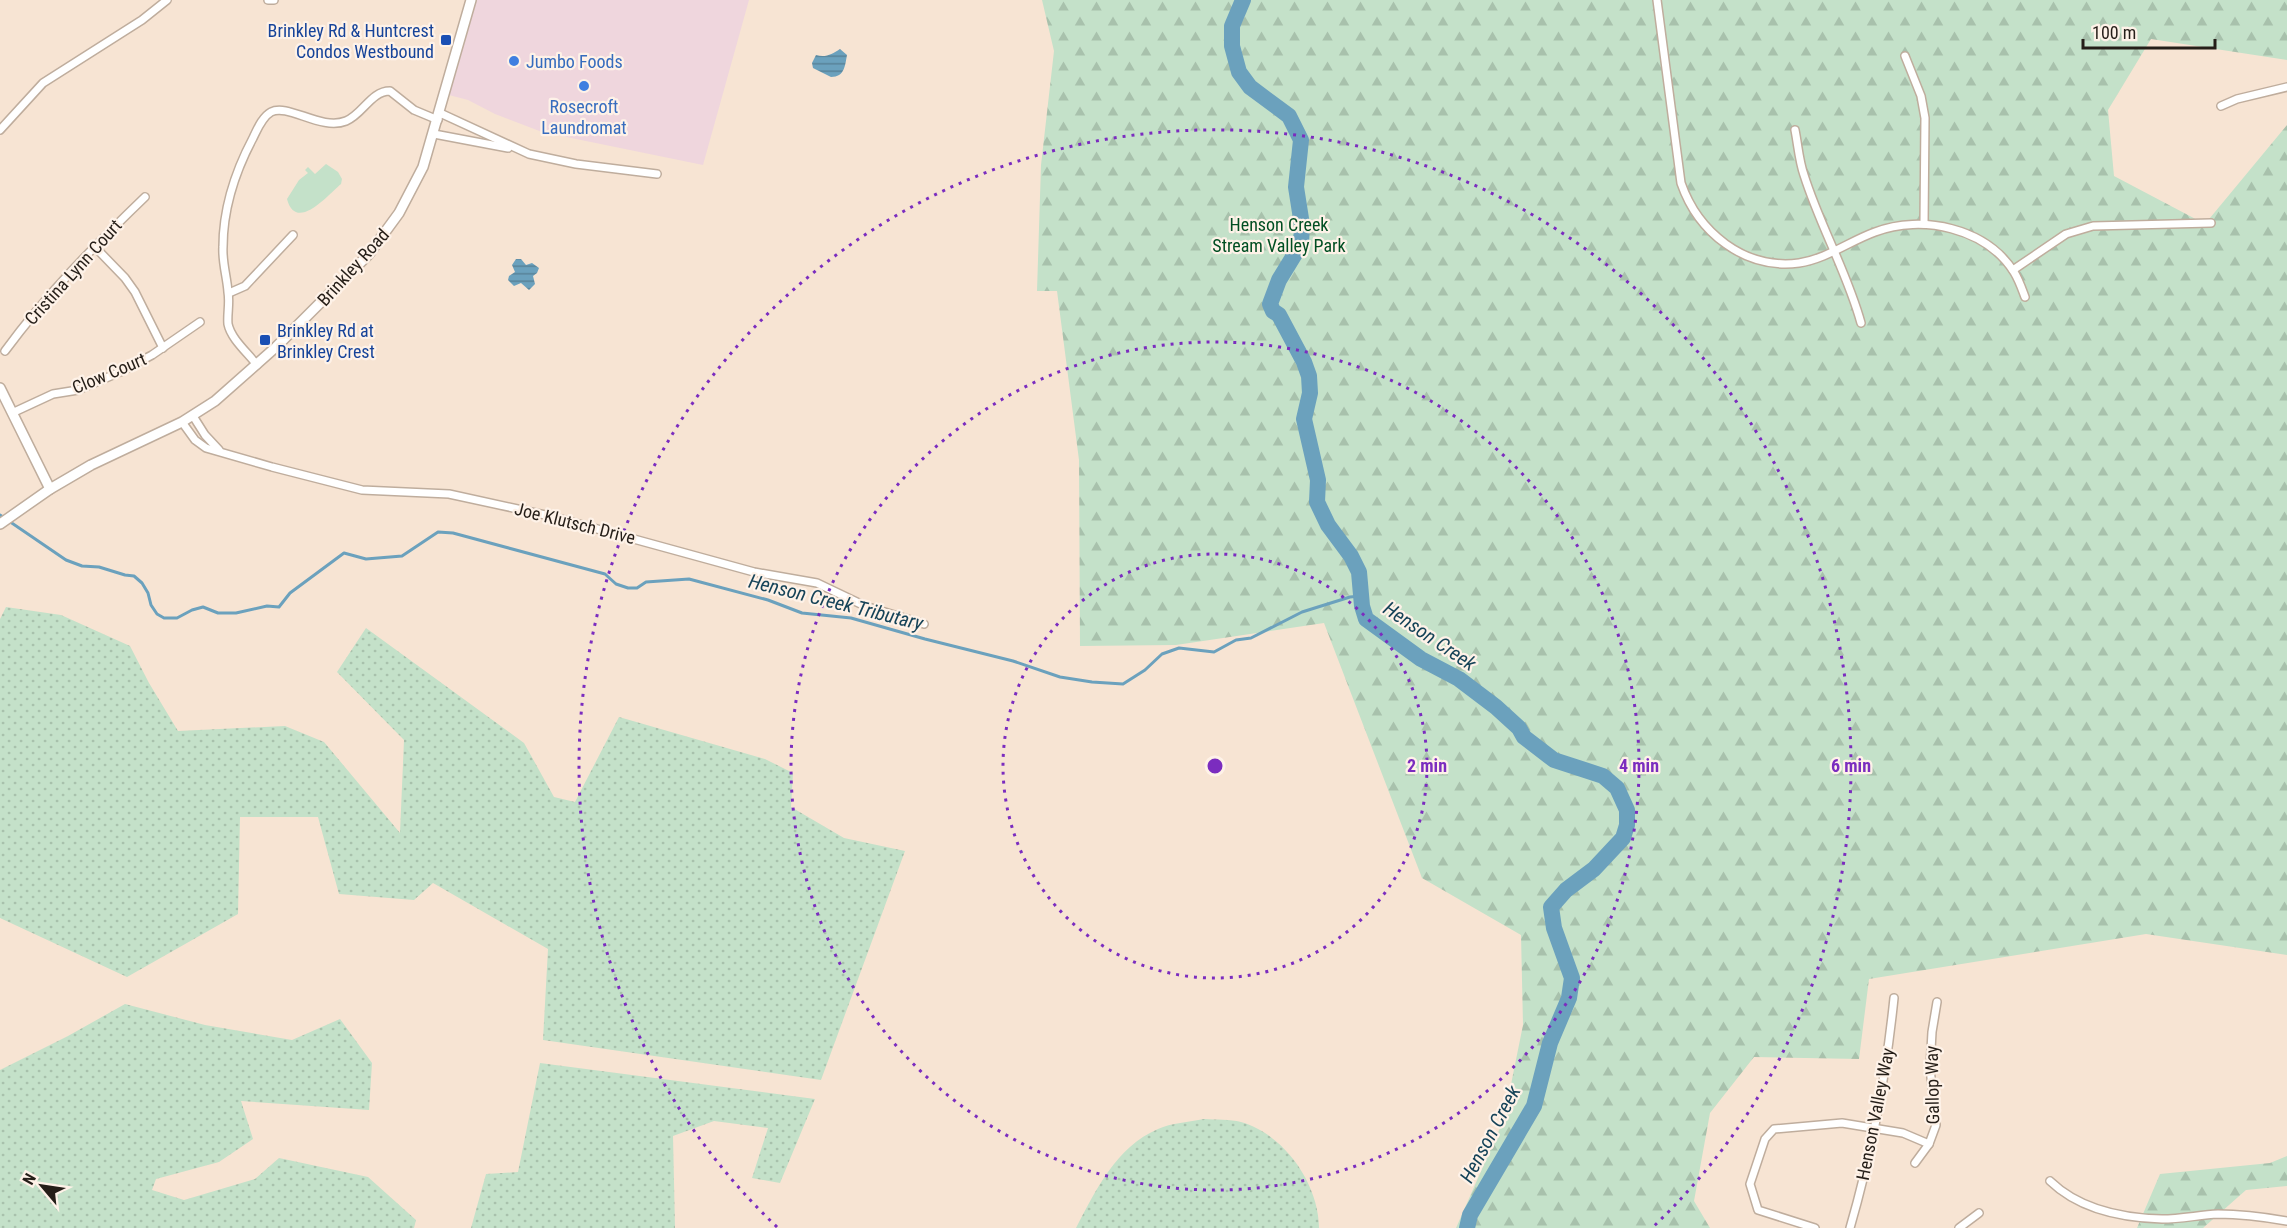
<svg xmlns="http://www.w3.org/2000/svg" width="2287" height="1228" font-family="'Roboto Condensed',sans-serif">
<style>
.commercial{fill:#efd6dd}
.grass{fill:url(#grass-dots)}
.forest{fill:url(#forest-firs)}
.pitch{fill:#c4e1c9}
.water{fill:url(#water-rules)}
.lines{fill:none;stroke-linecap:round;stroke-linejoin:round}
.stream{stroke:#6ba1bd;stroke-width:3}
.river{stroke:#6ba1bd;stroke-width:16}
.street-casing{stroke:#bfad9d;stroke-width:10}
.secondary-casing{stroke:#bfad9d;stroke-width:12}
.street{stroke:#fff;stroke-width:7}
.secondary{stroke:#fff;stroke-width:9}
.ring{fill:none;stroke:#7b2cbf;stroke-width:3;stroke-dasharray:3 6}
.transit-dot{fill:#1a4fb4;stroke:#fef2e8;stroke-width:2}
.shop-dot{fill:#3f7fe0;stroke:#fef2e8;stroke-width:2}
.labels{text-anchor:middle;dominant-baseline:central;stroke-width:4.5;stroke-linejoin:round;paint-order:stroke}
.transit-label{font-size:18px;fill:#164399;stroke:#fef2e8;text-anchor:end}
.shop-label{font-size:18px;fill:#366cbe;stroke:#fef2e8;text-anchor:start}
.park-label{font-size:18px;fill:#004e22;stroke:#fef2e8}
.street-label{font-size:18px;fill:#251e18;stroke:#fef2e8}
.water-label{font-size:20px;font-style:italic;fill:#164358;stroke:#fef2e8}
.centre{fill:#7b2cbf;stroke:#fef2e8;stroke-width:3}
.ring-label{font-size:18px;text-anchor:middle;font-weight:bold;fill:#7b2cbf;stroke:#fef2e8;stroke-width:4.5;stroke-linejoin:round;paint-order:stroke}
</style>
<defs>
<pattern id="grass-dots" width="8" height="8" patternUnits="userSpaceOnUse" patternTransform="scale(1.5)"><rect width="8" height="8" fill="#c4e1c9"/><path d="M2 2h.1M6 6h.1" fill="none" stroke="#a8c1ac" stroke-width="1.8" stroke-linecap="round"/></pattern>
<pattern id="forest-firs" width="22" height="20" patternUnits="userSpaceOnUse" patternTransform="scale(1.5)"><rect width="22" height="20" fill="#c4e1c9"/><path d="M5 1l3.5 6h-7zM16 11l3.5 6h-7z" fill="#a8c1ac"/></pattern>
<pattern id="water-rules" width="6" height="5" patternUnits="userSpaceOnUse" patternTransform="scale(1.5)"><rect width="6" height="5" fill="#6ba1bd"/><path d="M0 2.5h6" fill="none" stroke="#588399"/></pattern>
</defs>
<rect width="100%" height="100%" fill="#f7e4d3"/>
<!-- commercial -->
<path class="commercial" d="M471,0H749L703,165L542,132L495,114L468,100L445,94Z"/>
<!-- grass -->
<g class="grass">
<path d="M6,607L61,615L130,646L149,683L178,731L285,726L324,742L400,833L404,740L337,672L366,628L524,743L554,797L575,802L619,717L765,759L793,773L791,807L844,838L905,851L821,1080L543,1040L548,949L433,883L414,900L339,894L318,817H240L238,914L127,977L0,918V619Z"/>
<path d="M125,1004L205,1025L292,1040L340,1019L372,1063L369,1110L241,1101L253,1139L219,1162L156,1179L152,1190L184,1200L255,1179L279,1158L368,1177L416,1220L414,1228H0V1070L68,1036Z"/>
<path d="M540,1063L815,1099L780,1183L752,1178L768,1128L714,1121L673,1136L675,1228H471L486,1174L518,1172Z"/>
<path d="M1204,1119C1216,1120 1230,1119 1241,1122C1284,1134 1319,1184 1319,1228H1076C1096,1190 1116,1147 1158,1129C1171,1123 1189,1122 1204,1119Z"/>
</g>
<!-- forest -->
<g class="forest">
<path d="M1042,0H2287V60L2151,39L2108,110L2114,176L2205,224L2287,125V955L2146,934L1869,979L1859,1059L1754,1057L1710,1113L1694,1201L1710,1228H1456L1504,1119L1523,1025L1521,935L1422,878L1324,623L1176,645L1080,646L1079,460L1057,291H1037L1041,165L1054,51Z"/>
<path d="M2287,1156V1186L2246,1190L2203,1228H2137L2160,1174L2270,1163Z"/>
</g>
<!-- pitch -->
<path class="pitch" d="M326,164L338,172L342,179L341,184C328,195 296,233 287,199L299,180L308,173L305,170L308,167L315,174Z"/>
<!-- water -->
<g class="water">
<path d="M840,49L847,55C845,65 845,77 831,77L813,68L812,63L816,55C826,58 832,54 840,49Z"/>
<path d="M516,259H521L526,265L532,263L539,268L537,273L533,276L535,284L529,290L521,283L514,286L508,280L509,276L515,272L512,265Z"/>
</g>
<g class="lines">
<!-- stream -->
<path class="stream" d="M0,515L66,560L82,566L99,567L125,575L134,576L142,583L148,593L151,605L157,614L164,618H177L192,610L203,607L218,613H236L267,606L279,607L290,593L344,553L366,559L402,556L438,532L453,533L605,574L616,584L628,588H637L646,582L689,579L768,600L802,613L851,618L925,639L1013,661L1060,677L1092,682L1123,684L1145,670L1162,654L1179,648L1214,652L1236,640L1251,638L1302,612L1350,597L1361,596"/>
<!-- river -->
<path class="river" d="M1243,0L1232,26V46L1239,72L1250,87L1289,116L1301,140L1296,187L1302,225L1301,244L1279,280L1270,304L1273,311L1279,315L1304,362L1309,376L1310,393L1304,419L1318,480L1317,502L1328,525L1351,556L1359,572L1362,606L1366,619L1421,659L1459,679L1496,707L1519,728L1524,737L1554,760L1603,776L1617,788L1627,810V825L1623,838L1594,869L1566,890L1551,907L1554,928L1572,978L1569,998L1550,1043L1534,1106L1470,1215L1467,1228"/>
<defs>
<g id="street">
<path d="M268,0H274"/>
<path d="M1657,0L1681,183C1698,232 1744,270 1799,263C1826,259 1850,241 1875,232C1922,214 1986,228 2014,272C2019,280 2022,289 2025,297"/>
<path d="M1905,56L1921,96L1925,118L1924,224"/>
<path d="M2221,106L2237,99L2287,87"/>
<path d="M440,113L529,154L576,164L657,174"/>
<path d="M0,130L43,83L142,20L167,0"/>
<path d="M1795,130C1798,145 1799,161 1804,175C1820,226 1847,272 1861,323"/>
<path d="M434,134L508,148"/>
<path d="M94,246L125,278L135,292L163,348"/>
<path d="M2013,270L2066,234L2093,226L2211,223"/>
<path d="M229,293L245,286L293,235"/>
<path d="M5,351C47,294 94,246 145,197"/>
<path d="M257,365C248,353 231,339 228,324C227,314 230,303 228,292C227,277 222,262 223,247C223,208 235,172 253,138C257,130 262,117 271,112C288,103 321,131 346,121C363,114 371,91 390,91L414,110L438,120"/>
<path d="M12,413L53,394L78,390L120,372L152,355L200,322"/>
<path d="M193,416L205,435L219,450"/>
<path d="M182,422L195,440L206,448L272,467L362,490L449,494L550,516L754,572L817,583L865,606L924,624"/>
<path d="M1915,1163L1929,1144L1936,1125L1930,1068L1932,1032L1937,1002"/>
<path d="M2050,1181C2080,1210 2122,1218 2162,1219C2181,1219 2199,1215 2218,1214C2241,1214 2264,1217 2287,1221"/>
<path d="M1815,1228L1758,1210L1750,1184L1765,1139L1774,1129L1842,1123L1903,1133L1929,1144"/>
<path d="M1850,1228C1872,1152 1886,1076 1894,998"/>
<path d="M1959,1228L1979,1213"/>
</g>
<g id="secondary">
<path d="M0,388L50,489"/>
<path d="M0,524L50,489L91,465L182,422L215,401L276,347L369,254L399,213L423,167L471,0"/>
</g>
</defs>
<!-- street casing -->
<use href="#street" class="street-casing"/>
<!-- secondary casing -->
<use href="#secondary" class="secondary-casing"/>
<!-- street -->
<use href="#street" class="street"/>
<!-- secondary -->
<use href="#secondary" class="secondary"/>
</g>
<!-- distance rings -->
<g class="ring">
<circle cx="1215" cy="766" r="212"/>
<circle cx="1215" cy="766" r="424"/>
<path d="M777 1227A636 636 0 1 1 1653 1227"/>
</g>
<!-- markers -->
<g class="transit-dot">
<rect x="440" y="34" width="12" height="12" rx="3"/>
<rect x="259" y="334" width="12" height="12" rx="3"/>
</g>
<g class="shop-dot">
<circle cx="514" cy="61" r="6"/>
<circle cx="584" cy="86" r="6"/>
</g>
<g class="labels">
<!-- transit labels -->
<g class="transit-label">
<text x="434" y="30">Brinkley Rd &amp; Huntcrest<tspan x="434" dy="21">Condos Westbound</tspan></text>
<text x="277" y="330" text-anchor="start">Brinkley Rd at<tspan x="277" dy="21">Brinkley Crest</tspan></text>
</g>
<!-- shop labels -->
<g class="shop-label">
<text x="526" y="61">Jumbo Foods</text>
<text x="584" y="106" text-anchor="middle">Rosecroft<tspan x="584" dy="21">Laundromat</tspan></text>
</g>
<!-- park labels -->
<g class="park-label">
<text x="1279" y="224">Henson Creek<tspan x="1279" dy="21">Stream Valley Park</tspan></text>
</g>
<!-- street labels -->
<g class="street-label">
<text transform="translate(353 267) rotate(-48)">Brinkley Road</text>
<text transform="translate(73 272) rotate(-48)">Cristina Lynn Court</text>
<text transform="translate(109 373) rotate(-23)">Clow Court</text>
<text transform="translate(575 523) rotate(14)">Joe Klutsch Drive</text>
<text transform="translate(1932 1085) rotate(-91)">Gallop Way</text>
<text transform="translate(1875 1114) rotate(-79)">Henson Valley Way</text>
</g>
<!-- water labels -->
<g class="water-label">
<text transform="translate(836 602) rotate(14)">Henson Creek Tributary</text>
<text transform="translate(1430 636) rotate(34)">Henson Creek</text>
<text transform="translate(1490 1134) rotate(-62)">Henson Creek</text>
</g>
</g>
<circle cx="1215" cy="766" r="9" class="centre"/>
<g class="ring-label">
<text x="1427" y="772">2 min</text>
<text x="1639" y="772">4 min</text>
<text x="1851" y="772">6 min</text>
</g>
<!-- north arrow -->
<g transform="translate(42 1186) rotate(299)" stroke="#fef2e8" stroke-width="4.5" paint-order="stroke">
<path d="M0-4.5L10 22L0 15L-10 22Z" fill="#251e18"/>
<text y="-9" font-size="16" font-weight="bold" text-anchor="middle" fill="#251e18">N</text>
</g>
<!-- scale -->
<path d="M2083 39v9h132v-9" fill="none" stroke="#251e18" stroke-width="3"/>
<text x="2092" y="39" font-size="18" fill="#251e18" stroke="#fef2e8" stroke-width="4.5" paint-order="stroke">100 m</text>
</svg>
